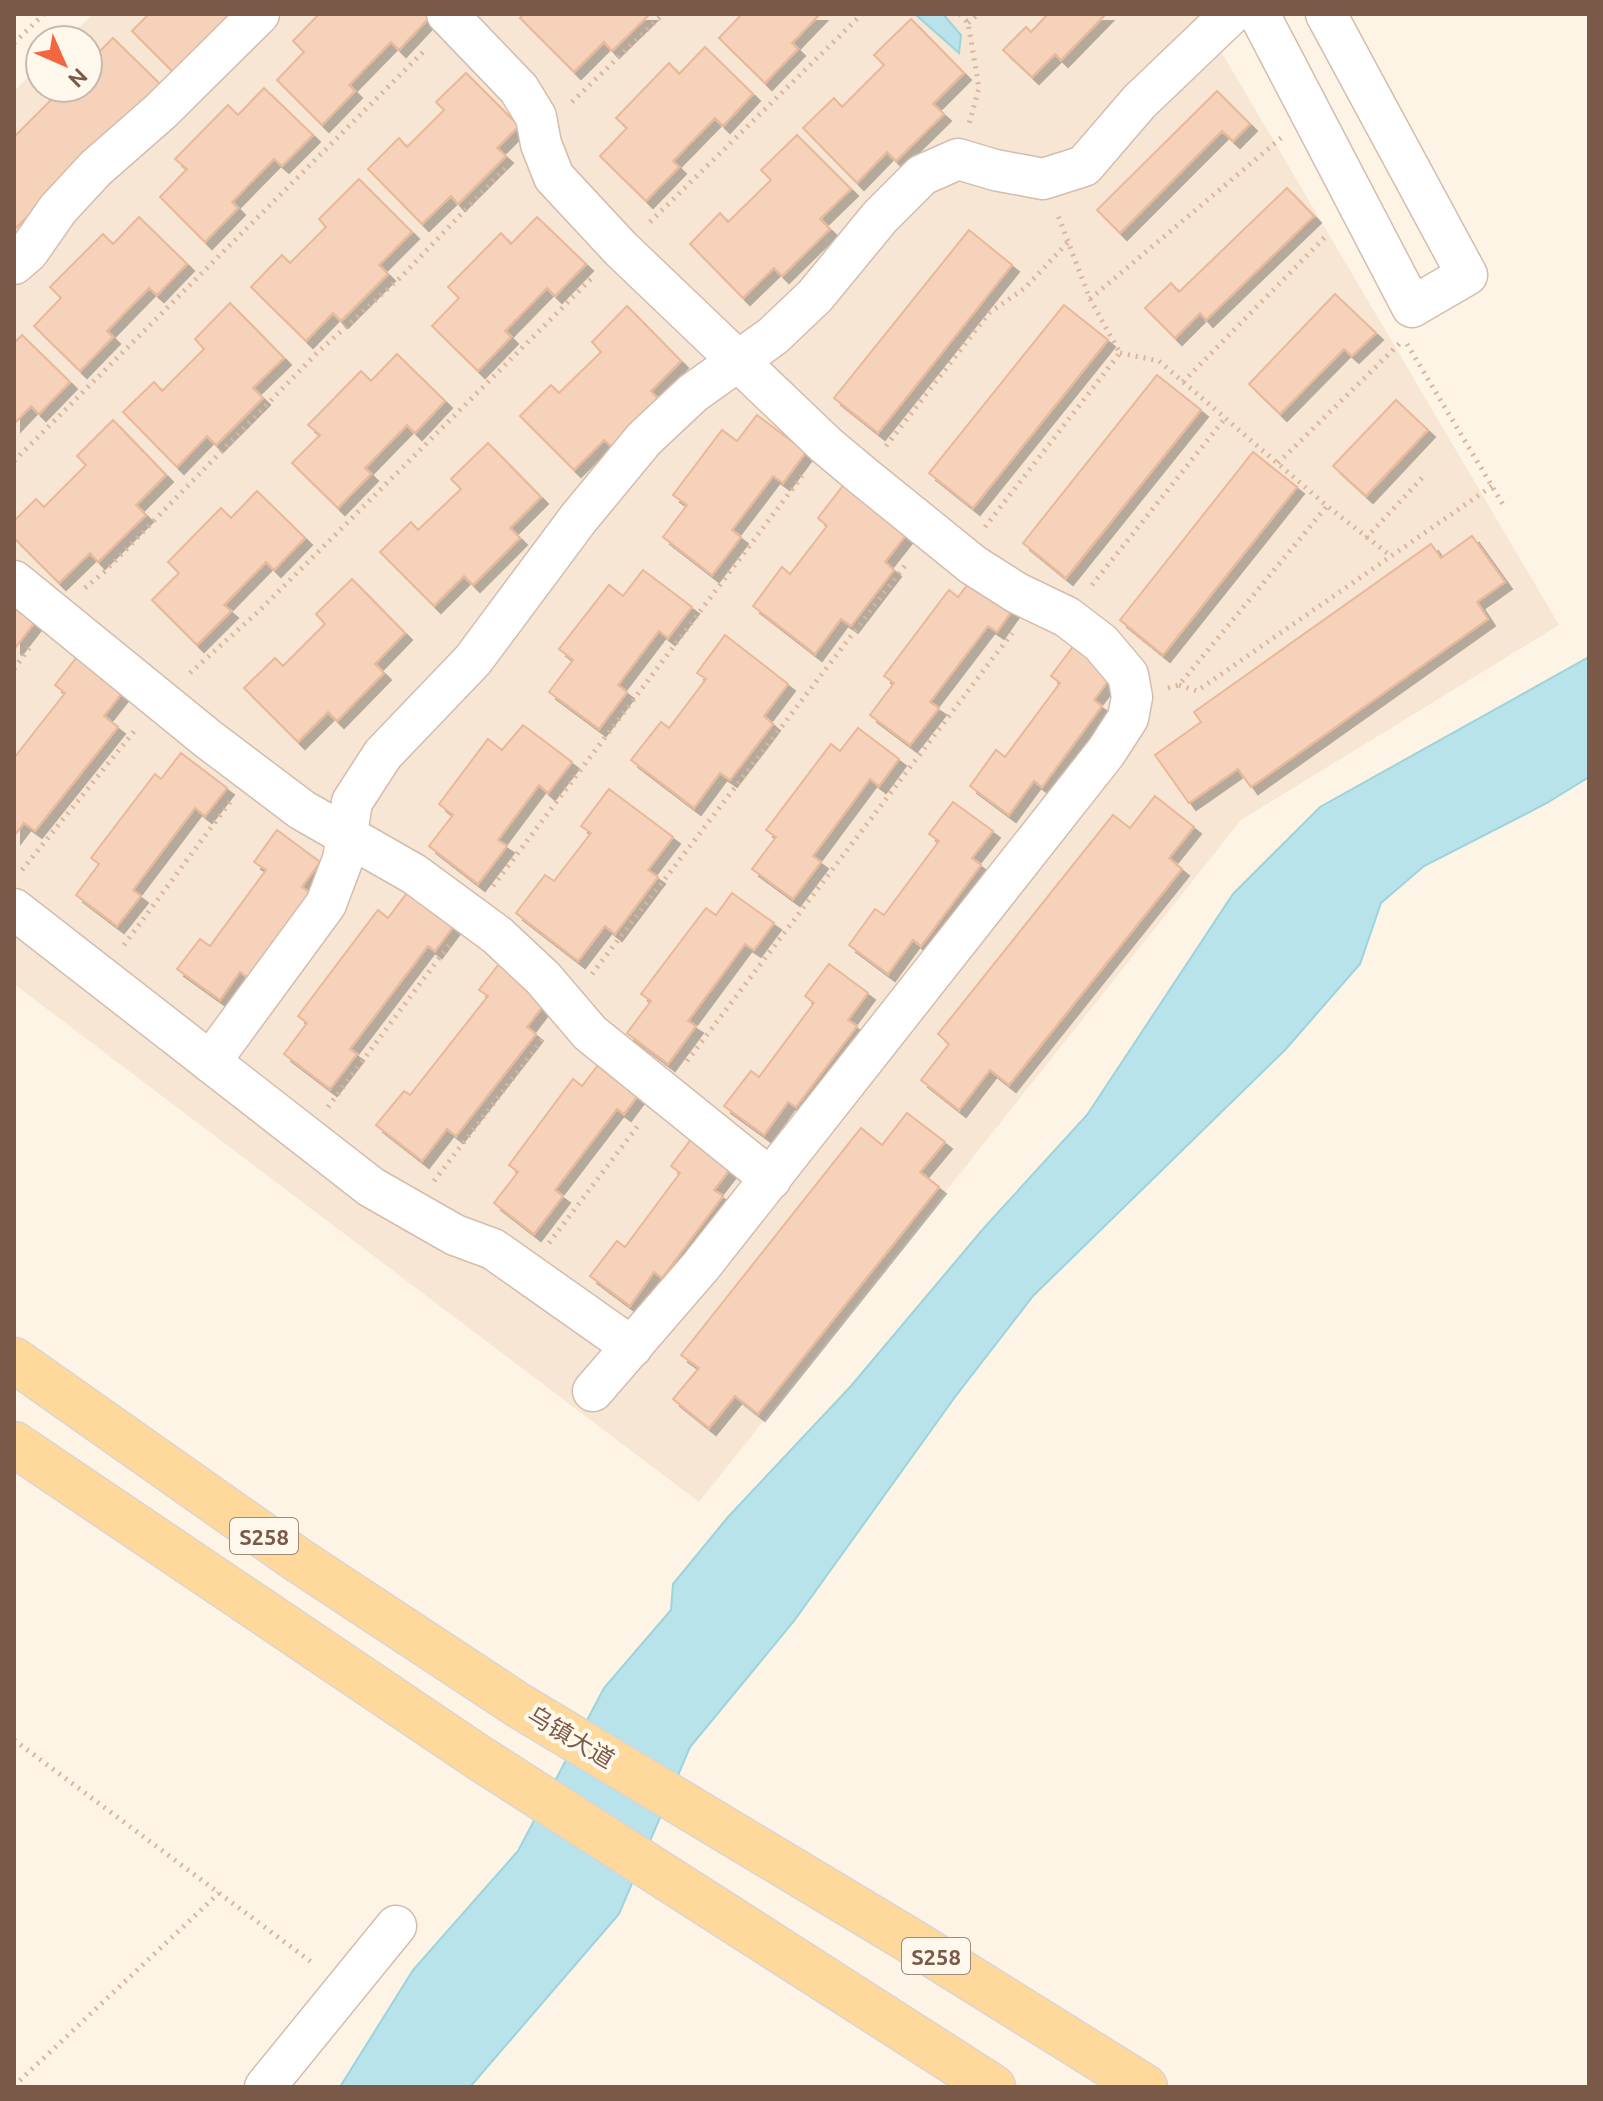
<svg xmlns="http://www.w3.org/2000/svg" width="1603" height="2101" font-family="Ubuntu,'Noto Sans SC',sans-serif">
<style>
.residential{fill:#f6e6d3}
.water{fill:#b8e3ea;stroke:#9dd3dc;stroke-width:2}
.building{fill:#f6d2bb;stroke:#eab899;stroke-width:2;filter:url(#shadow)}
.lines{fill:none;stroke-linecap:round;stroke-linejoin:round}
.minor-casing{stroke:#d4bdad;stroke-width:43}
.major-casing{stroke:#dcd4cf;stroke-width:47}
.path{stroke:#dbb59d;stroke-width:5;stroke-dasharray:2 6;stroke-linecap:butt}
.minor{stroke:#fff;stroke-width:40}
.major{stroke:#ffd99b;stroke-width:44}
.labels{text-anchor:middle;dominant-baseline:central;stroke-width:8;stroke-linejoin:round;paint-order:stroke}
.shield{fill:#fff8ed;stroke:#a2897a;stroke-width:2}
.shield-label{font-size:22px;font-weight:bold;fill:#7a5948}
.street-label{font-size:24px;fill:#7a5948;stroke:#fff8ed}
</style>
<defs>
<filter id="shadow"><feDropShadow dx="7" dy="7" stdDeviation="0" flood-color="#0004"/></filter>
</defs>
<rect width="100%" height="100%" fill="#fef4e5"/>
<!-- residential -->
<path class="residential" d="M93,14H1199L1559,625L1241,820L699,1502L14,984V91L40,66V88H88V40H66Z"/>
<!-- water -->
<g class="water">
<path d="M915,14H943L961,35L959,53Z"/>
<path d="M1589,657V777L1547,803L1424,866L1381,903L1360,964L1285,1050L1033,1296L955,1397L794,1621L690,1747L619,1914L470,2087H340L413,1970L518,1851L604,1688L671,1610L673,1584L728,1517L851,1386L983,1229L1087,1115L1233,894L1320,807Z"/>
</g>
<!-- building -->
<g class="building">
<path d="M149,14H241L178,77L132,31Z"/>
<path d="M319,14H425L429,18L399,50L391,42L349,85L355,91L322,125L277,80L304,52L293,41Z"/>
<path d="M524,14H650L612,51L604,42L574,72L520,18Z"/>
<path d="M742,14H820L792,43L798,49L765,83L719,38Z"/>
<path d="M1048,14H1106L1061,60L1055,54L1032,77L1003,50L1026,27L1031,32Z"/>
<path d="M911,19L964,73L933,104L944,114L896,161L887,152L857,183L803,128L834,98L842,107L884,65L874,55Z"/>
<path d="M113,38L160,84L14,230V137L63,88H88V63Z"/>
<path d="M705,47L753,94L723,126L715,118L673,161L679,167L646,201L600,156L627,128L616,118L669,63L679,74Z"/>
<path d="M466,73L519,126L497,148L506,156L458,204L451,196L422,224L368,169L399,138L407,147L444,110L436,102Z"/>
<path d="M264,88L313,135L282,166L274,159L232,202L238,208L205,242L160,197L187,169L175,159L228,105L238,115Z"/>
<path d="M1217,91L1250,124L1233,141L1222,131L1120,233L1097,210Z"/>
<path d="M797,135L851,189L820,219L830,229L782,276L774,268L743,298L690,244L720,213L728,222L771,180L761,170Z"/>
<path d="M359,179L412,232L379,265L388,274L341,321L333,313L306,341L251,287L282,255L290,263L326,227L319,219Z"/>
<path d="M1287,188L1314,216L1206,320L1200,313L1175,338L1145,308L1171,283L1179,292Z"/>
<path d="M139,217L187,264L157,295L149,288L107,331L113,337L80,371L34,326L61,298L50,287L103,234L113,244Z"/>
<path d="M537,217L586,264L555,296L547,288L505,331L511,337L478,371L432,326L459,298L448,287L501,233L511,244Z"/>
<path d="M969,230L1012,265L878,433L834,398Z"/>
<path d="M1335,294L1376,333L1352,356L1344,349L1280,414L1249,384Z"/>
<path d="M230,303L284,358L253,388L263,398L216,445L207,436L177,467L123,412L154,382L162,391L204,349L195,339Z"/>
<path d="M1064,305L1108,340L973,508L929,473Z"/>
<path d="M627,306L681,361L651,391L660,401L613,448L604,440L574,470L520,416L551,385L559,393L601,352L592,342Z"/>
<path d="M22,335L70,382L39,414L31,406L14,424V343Z"/>
<path d="M397,354L445,401L415,433L407,425L365,468L371,474L338,508L292,463L320,435L308,425L361,371L371,381Z"/>
<path d="M1157,375L1201,410L1066,578L1023,543Z"/>
<path d="M1396,400L1428,430L1366,496L1333,466Z"/>
<path d="M757,415L806,452L783,483L773,476L732,530L741,537L712,575L663,537L687,505L673,495L722,430L737,441Z"/>
<path d="M113,420L166,475L136,505L146,515L98,562L90,553L59,583L14,538V521L36,499L44,507L86,465L77,456Z"/>
<path d="M488,443L541,497L510,528L520,538L473,585L464,576L434,606L380,552L411,522L418,530L461,489L451,479Z"/>
<path d="M1253,452L1297,487L1163,655L1120,620Z"/>
<path d="M846,482L910,530L885,562L894,570L851,626L841,619L815,654L753,606L782,567L790,574L827,526L818,518Z"/>
<path d="M257,491L305,538L274,570L266,562L224,605L231,611L197,645L152,600L179,573L168,562L221,508L231,518Z"/>
<path d="M1472,536L1505,582L1477,602L1488,619L1251,787L1238,769L1189,803L1155,755L1201,722L1194,712L1431,544L1441,558Z"/>
<path d="M643,570L692,607L668,638L659,631L618,685L627,692L599,729L549,692L573,660L559,649L609,585L623,596Z"/>
<path d="M975,575L1016,605L997,632L988,626L930,702L939,708L910,745L870,715L894,683L884,676L949,590L958,597Z"/>
<path d="M352,579L405,633L375,664L384,673L337,721L328,712L298,742L244,688L275,658L283,666L325,624L316,614Z"/>
<path d="M14,598L39,617L15,648L14,647Z"/>
<path d="M725,635L788,684L764,716L773,724L730,780L720,773L694,808L631,760L661,722L669,728L706,679L697,673Z"/>
<path d="M1075,644L1114,673L1094,700L1102,706L1042,787L1034,781L1009,815L970,786L996,750L1005,757L1060,683L1051,676Z"/>
<path d="M81,652L126,688L104,716L118,727L35,831L24,823L14,836V758L65,693L55,685Z"/>
<path d="M523,725L572,762L548,793L539,785L498,840L507,846L478,884L429,846L453,815L439,804L488,739L502,750Z"/>
<path d="M858,728L899,759L879,786L870,779L813,856L821,862L793,899L752,869L776,837L766,830L831,744L840,751Z"/>
<path d="M181,753L227,788L205,816L195,808L133,890L141,896L117,926L76,895L99,864L91,858L155,774L161,779Z"/>
<path d="M609,789L673,837L648,870L658,877L615,934L605,926L578,961L516,913L545,875L554,881L591,833L581,826Z"/>
<path d="M1155,796L1194,827L1169,858L1182,869L1009,1085L990,1070L959,1110L921,1080L949,1044L938,1034L1113,815L1130,828Z"/>
<path d="M953,802L993,831L972,858L981,865L921,946L913,940L888,974L849,945L875,909L884,915L939,841L929,834Z"/>
<path d="M277,830L320,862L302,887L313,895L251,980L240,972L220,1000L177,969L200,939L210,946L266,870L254,862Z"/>
<path d="M413,885L459,919L435,951L428,946L350,1049L357,1054L330,1089L284,1054L307,1023L298,1016L378,910L388,918Z"/>
<path d="M732,893L774,923L754,950L745,944L688,1021L696,1026L668,1064L627,1033L651,1001L641,994L706,908L716,915Z"/>
<path d="M499,964L546,1002L527,1027L536,1034L456,1136L447,1129L422,1161L376,1125L404,1091L410,1095L488,996L479,990Z"/>
<path d="M829,964L868,993L848,1020L857,1026L796,1107L788,1102L764,1135L724,1106L751,1071L759,1077L814,1003L805,996Z"/>
<path d="M599,1064L639,1094L624,1114L617,1109L555,1190L563,1196L534,1234L494,1203L518,1172L509,1165L573,1079L582,1086Z"/>
<path d="M907,1113L945,1142L920,1172L939,1187L758,1414L735,1396L709,1428L673,1399L699,1368L681,1355L861,1128L882,1145Z"/>
<path d="M695,1134L735,1163L714,1190L723,1196L662,1278L654,1272L630,1306L590,1276L617,1241L625,1247L680,1173L671,1166Z"/>
</g>
<g class="lines">
<defs>
<g id="minor">
<path d="M447,14L519,89L536,117L541,144L554,177L621,249L826,445L863,476L973,565L1017,593L1067,617L1101,643L1128,675L1132,697L1128,718L1106,752L701,1266L593,1391"/>
<path d="M1259,14L1412,307L1467,275L1326,14"/>
<path d="M14,264L28,252L58,209L96,168L161,111L259,14"/>
<path d="M14,581L208,739L302,810L414,874L497,935L543,978L590,1033L771,1179"/>
<path d="M14,909L371,1187L455,1235L493,1249L632,1347"/>
<path d="M210,1062L326,904L343,859L352,802L383,754L473,660L578,519L644,439L693,393L773,336L815,296L880,217L922,175L958,159L995,170L1043,179L1084,166L1139,102L1231,14"/>
<path d="M265,2087L396,1926"/>
</g>
<g id="major">
<path d="M14,1360L298,1560L518,1705L914,1943L1145,2087"/>
<path d="M14,1444L478,1757L993,2087"/>
</g>
</defs>
<!-- minor casing -->
<use href="#minor" class="minor-casing"/>
<!-- major casing -->
<use href="#major" class="major-casing"/>
<!-- path -->
<g class="path">
<path d="M960,14L968,23L979,88L969,124"/>
<path d="M968,23L978,14"/>
<path d="M14,43L44,14"/>
<path d="M572,102L663,14"/>
<path d="M650,222L862,14"/>
<path d="M1090,299L1281,138"/>
<path d="M1407,344L1505,508"/>
<path d="M1120,353L1159,361L1327,506L1391,556"/>
<path d="M1183,382L1328,234"/>
<path d="M886,446L989,313L1025,288L1068,242"/>
<path d="M14,461L426,49"/>
<path d="M1278,463L1400,343"/>
<path d="M985,527L1120,353L1090,299L1057,213"/>
<path d="M1366,538L1422,478"/>
<path d="M1092,585L1226,417"/>
<path d="M85,588L104,572L317,353L403,275L508,165"/>
<path d="M14,669L32,644"/>
<path d="M190,673L258,612L594,276"/>
<path d="M1179,685L1197,691L1492,486"/>
<path d="M1168,688L1179,685L1327,506"/>
<path d="M22,870L136,729"/>
<path d="M493,886L802,476"/>
<path d="M124,945L230,802"/>
<path d="M592,974L907,563"/>
<path d="M687,1061L1012,633"/>
<path d="M328,1107L449,945"/>
<path d="M434,1181L545,1036"/>
<path d="M549,1243L640,1123"/>
<path d="M14,1740L314,1964"/>
<path d="M14,2086L219,1893"/>
</g>
<!-- minor -->
<use href="#minor" class="minor"/>
<!-- major -->
<use href="#major" class="major"/>
</g>
<g class="labels">
<!-- shield labels -->
<g class="shield">
<rect x="230" y="1518" width="68" height="36" rx="6"/>
<rect x="902" y="1938" width="68" height="36" rx="6"/>
</g>
<g class="shield-label">
<text x="264" y="1536">S258</text>
<text x="936" y="1956">S258</text>
</g>
<!-- street labels -->
<g class="street-label">
<text transform="translate(571 1737) rotate(31)">乌镇大道</text>
</g>
</g>
<!-- border -->
<rect width="1603" height="2101" fill="none" stroke="#7a5948" stroke-width="32"/>
<!-- north arrow -->
<g transform="translate(64 64) rotate(135)"><circle r="38" fill="#fff8ed" stroke="#cab8ab" stroke-width="2"/>
<path d="M0-6L14 30L0 20L-14 30Z" fill="#f26741"/>
<text y="-12" font-size="22" font-weight="bold" text-anchor="middle" fill="#7a5948">N</text>
</g>
</svg>
